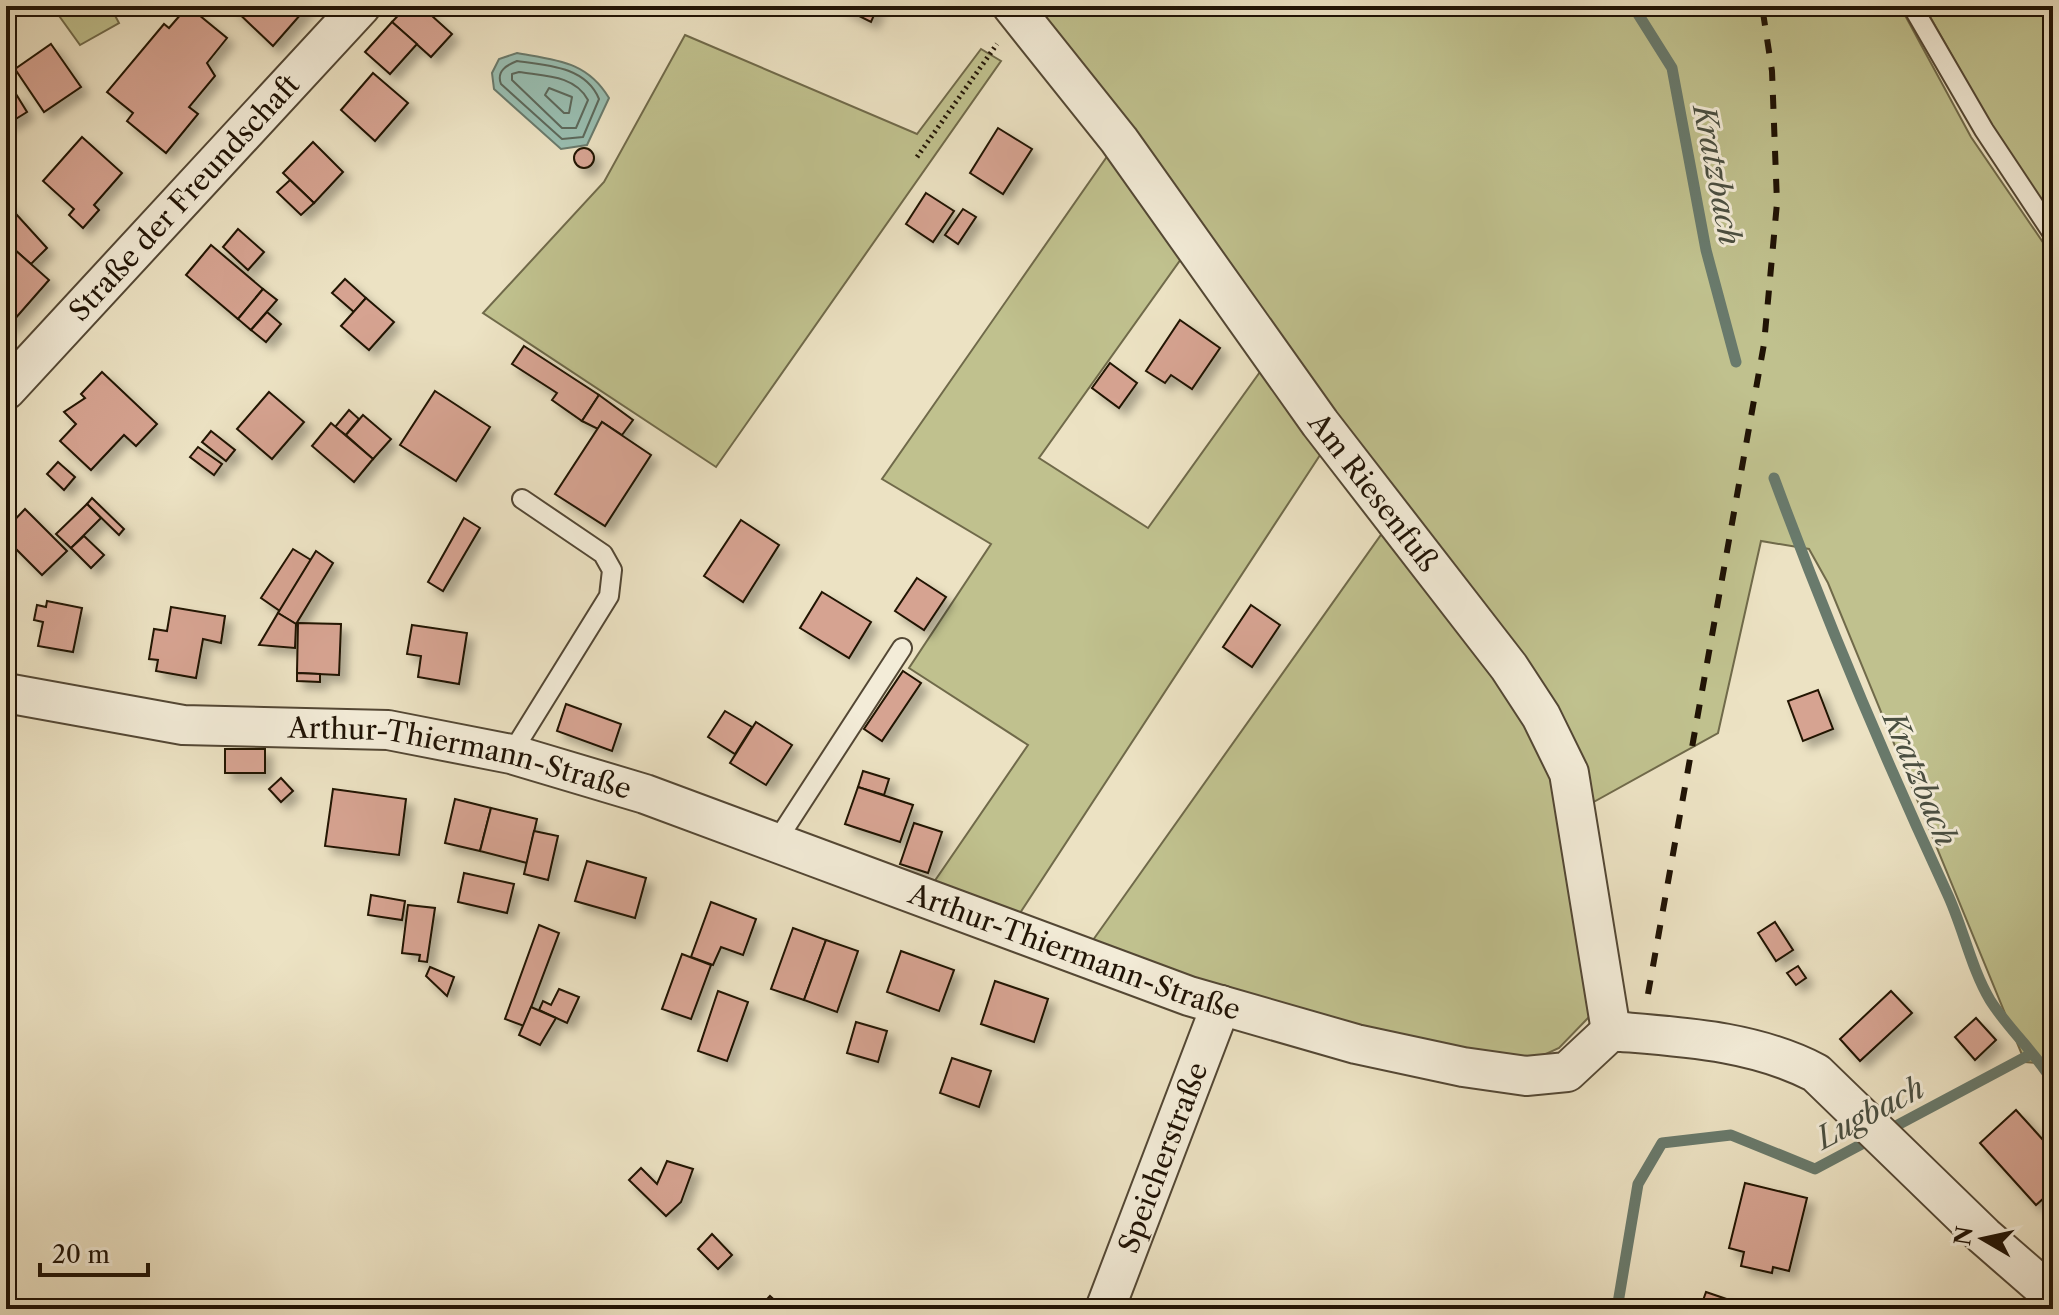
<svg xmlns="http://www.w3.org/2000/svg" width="2059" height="1315" font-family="'Libre Caslon Text',serif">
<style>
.green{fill:#c0c18e;stroke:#706a4a;stroke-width:2}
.water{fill:#99beb1;stroke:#697a6c;stroke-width:2}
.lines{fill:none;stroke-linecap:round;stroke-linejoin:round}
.shore{stroke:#5c685b;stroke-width:2}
.stream{stroke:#697a6c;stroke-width:11}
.building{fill:#d6a391;stroke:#201305;stroke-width:2;filter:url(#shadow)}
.lane-casing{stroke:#534734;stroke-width:22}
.street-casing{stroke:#534734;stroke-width:42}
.path{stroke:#201305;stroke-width:5;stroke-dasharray:2 4;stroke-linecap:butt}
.lane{stroke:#f3ecd8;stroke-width:18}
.street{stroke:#f3ecd8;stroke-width:38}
.rail{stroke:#201305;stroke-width:6;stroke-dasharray:14 14;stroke-linecap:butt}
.labels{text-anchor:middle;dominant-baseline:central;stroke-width:6;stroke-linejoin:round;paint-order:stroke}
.street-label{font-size:28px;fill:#201305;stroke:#f3ecd8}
.water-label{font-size:30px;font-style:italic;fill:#4a4f41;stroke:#f3ecd8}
</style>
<defs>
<filter id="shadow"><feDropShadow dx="7" dy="7" stdDeviation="4" flood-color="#0004"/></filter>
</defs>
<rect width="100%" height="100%" fill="#ece2c3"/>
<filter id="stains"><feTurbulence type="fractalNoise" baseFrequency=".0025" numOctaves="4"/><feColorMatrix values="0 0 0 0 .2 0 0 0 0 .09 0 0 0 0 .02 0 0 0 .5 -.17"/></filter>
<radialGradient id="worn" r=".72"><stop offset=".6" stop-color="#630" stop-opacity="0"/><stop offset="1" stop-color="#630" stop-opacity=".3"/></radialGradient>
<!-- green -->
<g class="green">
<path d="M52,6H110L119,23L80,45Z"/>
<path d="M1029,6H1900L1971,137L2053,257V1064L2025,1062L1828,583L1809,549L1761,541L1718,733L1590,804Z"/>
<path d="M1924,6H2053V219L1990,123Z"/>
<path d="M685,35L917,134L981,49L1001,61L716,467L483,313L604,182Z"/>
<path d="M1113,148L1186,252L1039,458L1148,528L1265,365L1324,449L1020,913L934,882L1028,745L909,668L991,544L882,479Z"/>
<path d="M1383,532L1451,612L1555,767L1592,988L1589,1017L1559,1048L1535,1059L1478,1053L1362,1030L1202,987L1093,940Z"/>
</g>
<!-- water -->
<path class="water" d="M517,53C556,60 587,61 609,98L587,145L561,149L494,89L492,73L499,59Z"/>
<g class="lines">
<!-- shore -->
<g class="shore">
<path d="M517,61C548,65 586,67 599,99L583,137L562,139L501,84C496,71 507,65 517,61Z"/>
<path d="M519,72C544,76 575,75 588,100L576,128H562L512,80V74Z"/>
<path d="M549,88L572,97L569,113H564L545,95Z"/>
</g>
<!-- stream -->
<g class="stream">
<path d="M1633,6L1672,68L1706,250L1736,362"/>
<path d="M1774,478C1826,619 1884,757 1947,893C1963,927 1971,968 1990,1000C2008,1029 2036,1053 2053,1082"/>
<path d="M1617,1309L1638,1184L1662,1143L1731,1135L1815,1169L2031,1054"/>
</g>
</g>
<!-- building -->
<g class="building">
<path d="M188,6L227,38L207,63L215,76L189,107L198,114L166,153L127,121L133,113L107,92L164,24L169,28Z"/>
<path d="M231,6H308L273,46Z"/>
<path d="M407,6H421L452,34L431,57L392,22Z"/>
<path d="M839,6H878L871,22Z"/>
<path d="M392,22L417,44L390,74L365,52Z"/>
<path d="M51,44L81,87L44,112L15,69Z"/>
<path d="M373,73L408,103L375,141L341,110Z"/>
<path d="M16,94L27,112L6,125V101Z"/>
<path d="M998,128L1032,149L1003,194L970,173Z"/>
<path d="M82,137L122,173L94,205L99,210L83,228L69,215L74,209L43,181Z"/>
<path d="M313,142L343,172L314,203L283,173Z"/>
<circle cx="584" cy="158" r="10"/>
<path d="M290,180L314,203L301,215L277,192Z"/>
<path d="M926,193L954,211L933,242L906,224Z"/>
<path d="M6,203L47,248L31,264L6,242Z"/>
<path d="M963,209L976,217L958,244L945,235Z"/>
<path d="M238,229L264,252L248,270L223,247Z"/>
<path d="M6,242L49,280L6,329Z"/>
<path d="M211,245L263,289L238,319L186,275Z"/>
<path d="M345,279L366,298L354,312L332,293Z"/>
<path d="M263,289L277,300L251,330L238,319Z"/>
<path d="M366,298L394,322L369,350L341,326Z"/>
<path d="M267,312L281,324L266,342L251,330Z"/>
<path d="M1180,320L1220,348L1192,389L1171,375L1165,383L1146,371Z"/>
<path d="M524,346L599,395L582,421L552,400L557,393L512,364Z"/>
<path d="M1110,363L1137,383L1119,408L1092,388Z"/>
<path d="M102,372L157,424L136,446L124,435L91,470L60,441L76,424L64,412L85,398L81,394Z"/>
<path d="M435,391L490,427L456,481L400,445Z"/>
<path d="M269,392L304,422L272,459L237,429Z"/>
<path d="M599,395L633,420L622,435L602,422L598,429L582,421Z"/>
<path d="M349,410L359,419L346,435L335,427Z"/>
<path d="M363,415L391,439L373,459L346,435Z"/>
<path d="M602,422L651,455L605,526L555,494Z"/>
<path d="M331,423L373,459L354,482L312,446Z"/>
<path d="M211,431L235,450L226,461L202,442Z"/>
<path d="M198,447L222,464L214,475L190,457Z"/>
<path d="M58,462L75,477L64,490L47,474Z"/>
<path d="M92,498L124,529L119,535L87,504Z"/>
<path d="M87,504L101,518L71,548L56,534Z"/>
<path d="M25,509L67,551L42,575L6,539V529Z"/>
<path d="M464,518L480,528L443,591L428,582Z"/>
<path d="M741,520L779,545L743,602L704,576Z"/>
<path d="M84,536L104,555L91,568L71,548Z"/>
<path d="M293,549L311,560L280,611L261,598Z"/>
<path d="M316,551L333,563L296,624L278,613Z"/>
<path d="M917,578L946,597L924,630L895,611Z"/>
<path d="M822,592L871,622L849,658L800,628Z"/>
<path d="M47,601L82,608L73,652L38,646L43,622L34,620L37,605L46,607Z"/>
<path d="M1251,605L1280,625L1252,667L1223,647Z"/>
<path d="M171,607L225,616L221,643L203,639L196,678L156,671L158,660L149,659L154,629L167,631Z"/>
<path d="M278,613L296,624L295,648L259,645Z"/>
<path d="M298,623L341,624L339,675L297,673Z"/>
<path d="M412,625L467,633L459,684L418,677L421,656L407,654Z"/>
<path d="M903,671L921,683L882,741L864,729Z"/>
<path d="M297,673L320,674V682L297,681Z"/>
<path d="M1818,690L1833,729L1803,741L1788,701Z"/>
<path d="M566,704L621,724L612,751L557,731Z"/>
<path d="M725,711L752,727L735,754L708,737Z"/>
<path d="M756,722L792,745L766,785L730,763Z"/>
<rect x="225" y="749" width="40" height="24"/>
<path d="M863,771L889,779L884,795L858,787Z"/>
<path d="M281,778L293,791L281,802L269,789Z"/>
<path d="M858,787L913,805L900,842L845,824Z"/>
<path d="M333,789L406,799L399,855L325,846Z"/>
<path d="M455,799L491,808L480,851L445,843Z"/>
<path d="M491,808L537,819L527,863L480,851Z"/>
<path d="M914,823L942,832L928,873L900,864Z"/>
<path d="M534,831L558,836L548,880L524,874Z"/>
<path d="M587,861L646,878L635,918L575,901Z"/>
<path d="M464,873L514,884L507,913L458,902Z"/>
<path d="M371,895L405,901L402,920L368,915Z"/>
<path d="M711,902L756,919L743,955L721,947L713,965L691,957Z"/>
<path d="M408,905L435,908L427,962L419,961L420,955L402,953Z"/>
<path d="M1775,922L1793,950L1776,961L1758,933Z"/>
<path d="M539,925L559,933L524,1026L505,1019Z"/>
<path d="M793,928L826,940L804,1000L771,989Z"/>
<path d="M826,940L858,951L837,1012L804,1000Z"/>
<path d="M901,951L954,970L939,1011L887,992Z"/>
<path d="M682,954L711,965L691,1019L662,1009Z"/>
<path d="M1798,966L1806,978L1796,985L1787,973Z"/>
<path d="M430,967L454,977L447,996L426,976Z"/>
<path d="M995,981L1048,999L1034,1042L981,1024Z"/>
<path d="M559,989L579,997L567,1023L539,1010L543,1001L551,1005Z"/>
<path d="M718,991L748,1002L727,1061L698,1051Z"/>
<path d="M1891,991L1912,1013L1860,1061L1840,1039Z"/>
<path d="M531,1007L556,1018L540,1045L519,1035Z"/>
<path d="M1976,1018L1996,1040L1975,1060L1955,1037Z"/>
<path d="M856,1022L887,1031L878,1062L847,1053Z"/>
<path d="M952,1058L991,1071L979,1107L940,1093Z"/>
<path d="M2016,1110L2053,1151V1190L2036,1205L1980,1143Z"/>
<path d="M667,1161L693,1169L681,1202L666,1216L629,1180L641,1168L657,1184Z"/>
<path d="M1745,1183L1807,1198L1789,1271L1773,1267L1772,1273L1741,1266L1744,1252L1729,1248Z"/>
<path d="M712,1234L732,1255L718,1269L698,1249Z"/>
<path d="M1706,1292L1744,1305L1750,1309H1700Z"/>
<path d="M770,1296L784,1309H758Z"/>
</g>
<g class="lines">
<defs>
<g id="lane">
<path d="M1912,6L1984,130L2053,234"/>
<path d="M511,754L609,596L612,570L603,554L522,499"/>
<path d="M774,845L902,648"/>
</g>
<g id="street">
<path id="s1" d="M1012,6L1119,140L1320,423L1509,667L1541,716L1569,773L1611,1031"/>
<path id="s2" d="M6,390L361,6"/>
<path id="s3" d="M6,693L183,725L388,730L511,754L645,794L1189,996L1356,1044L1463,1067L1526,1076L1567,1072L1611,1031C1681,1037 1753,1040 1816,1073L1984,1236L2053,1296"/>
<path id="s4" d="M1105,1309L1221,1005"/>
</g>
</defs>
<!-- lane casing -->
<use href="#lane" class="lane-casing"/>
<!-- street casing -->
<use href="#street" class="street-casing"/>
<!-- path -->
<path class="path" d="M917,157L997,44"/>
<!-- lane -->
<use href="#lane" class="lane"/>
<!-- street -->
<use href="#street" class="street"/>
<!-- rail -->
<path class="rail" d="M1648,994L1764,344L1777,203L1772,71L1762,6"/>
</g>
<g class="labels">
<!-- street labels -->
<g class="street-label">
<text stroke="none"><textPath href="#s2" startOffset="262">Straße der Freundschaft</textPath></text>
<text stroke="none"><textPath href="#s1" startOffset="606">Am Riesenfuß</textPath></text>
<text stroke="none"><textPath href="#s3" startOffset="460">Arthur-Thiermann-Straße</textPath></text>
<text stroke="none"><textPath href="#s3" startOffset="1108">Arthur-Thiermann-Straße</textPath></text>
<text stroke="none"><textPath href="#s4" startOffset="162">Speicherstraße</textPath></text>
</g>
<!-- water labels -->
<g class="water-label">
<text transform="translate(1717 175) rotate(79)">Kratzbach</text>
<text transform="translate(1920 779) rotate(67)">Kratzbach</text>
<text transform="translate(1870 1113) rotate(-28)">Lugbach</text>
</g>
</g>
<!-- margin -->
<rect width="2059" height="1315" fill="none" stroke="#ece2c3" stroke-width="32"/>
<rect x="8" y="8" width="2043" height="1299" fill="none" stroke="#201305" stroke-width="4"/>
<rect x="16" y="16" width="2027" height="1283" fill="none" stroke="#201305" stroke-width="2"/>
<!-- north arrow -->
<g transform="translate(1983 1239) rotate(279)" stroke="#f3ecd8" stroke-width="6" paint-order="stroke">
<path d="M0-6L14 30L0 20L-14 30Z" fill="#201305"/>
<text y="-12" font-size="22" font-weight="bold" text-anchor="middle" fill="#201305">N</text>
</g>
<!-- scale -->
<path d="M40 1263v12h108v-12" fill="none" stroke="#201305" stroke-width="4"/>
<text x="52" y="1263" font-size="24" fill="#201305" stroke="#f3ecd8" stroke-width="6" paint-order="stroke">20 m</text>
<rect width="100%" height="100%" filter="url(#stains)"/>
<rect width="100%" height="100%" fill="url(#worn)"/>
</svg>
